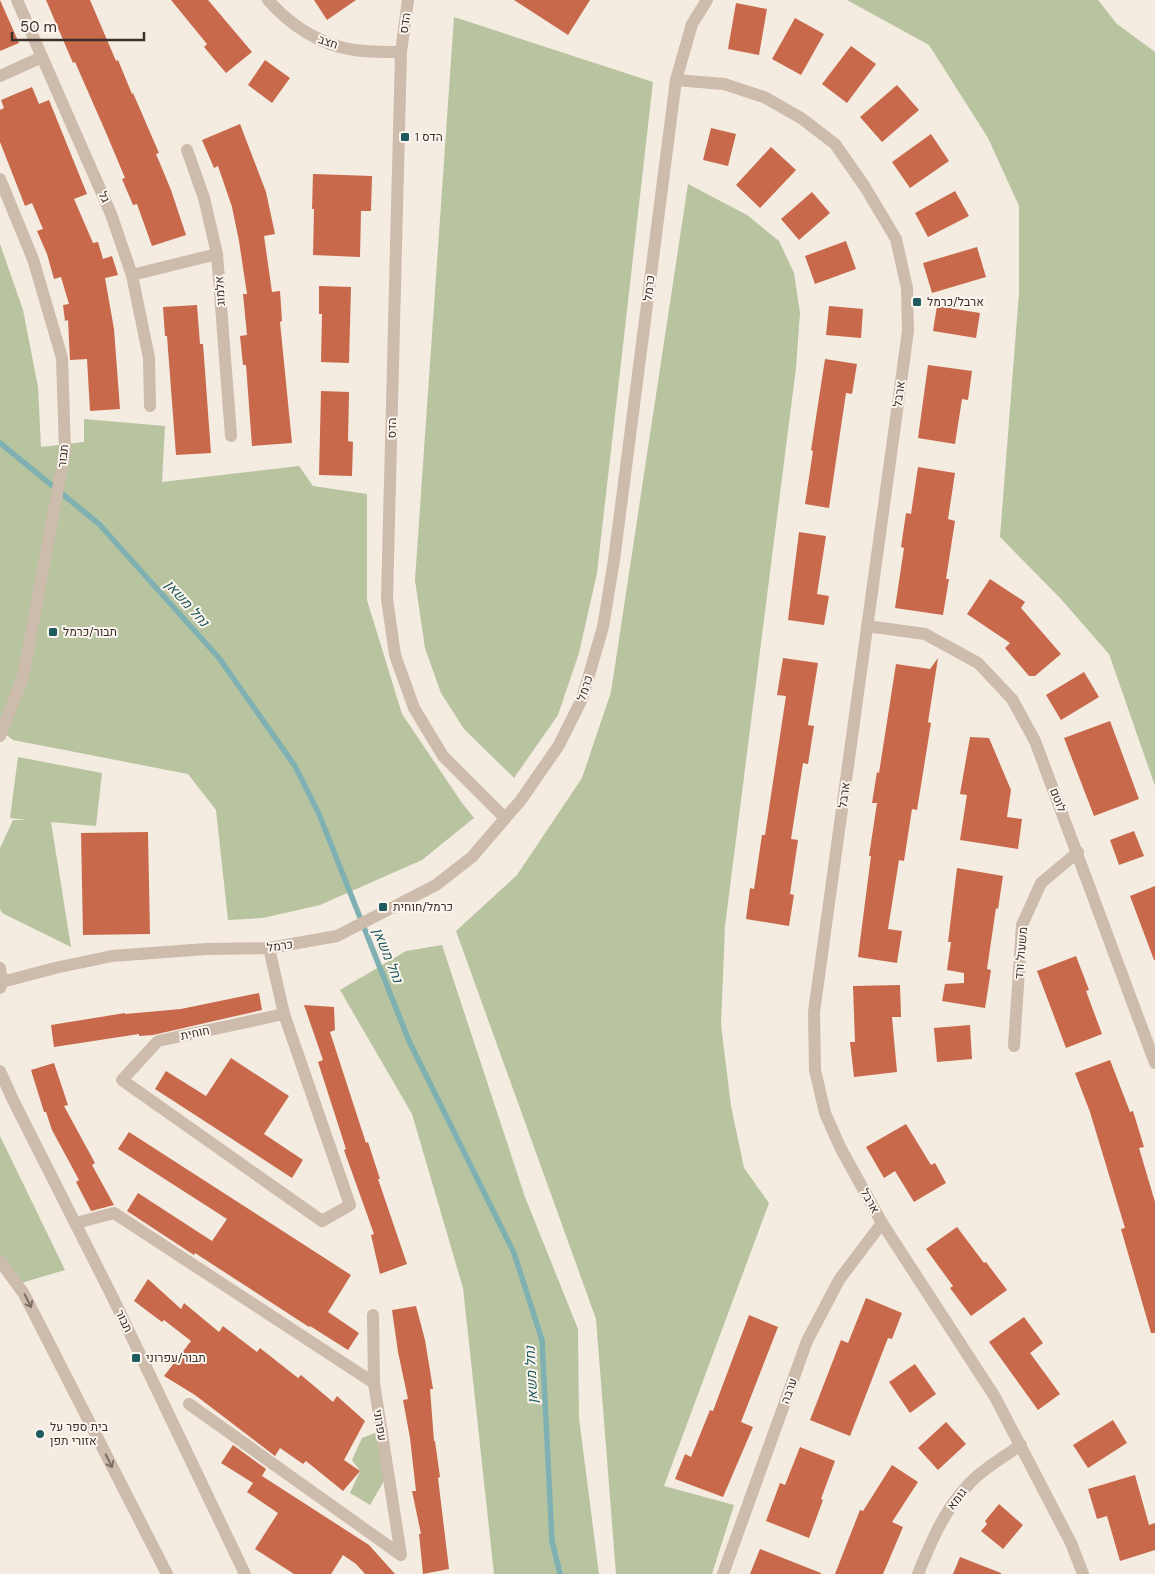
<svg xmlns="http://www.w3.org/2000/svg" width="1155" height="1574" font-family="'DM Sans',Heebo,sans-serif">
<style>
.green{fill:#b8c4a0}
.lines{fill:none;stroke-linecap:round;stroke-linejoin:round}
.stream{stroke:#7fb0b2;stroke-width:5.5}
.building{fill:#c8694b}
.minor{stroke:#cdbbac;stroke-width:12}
.tertiary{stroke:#cdbbac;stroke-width:12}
.oneway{stroke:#7d6f65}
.poi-dot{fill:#1f5a5e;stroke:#fbf5ee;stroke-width:2}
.labels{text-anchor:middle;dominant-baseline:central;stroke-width:4;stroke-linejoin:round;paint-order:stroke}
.street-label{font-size:12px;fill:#3b302b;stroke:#fbf5ee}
.poi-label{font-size:12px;fill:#3b302b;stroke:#fbf5ee;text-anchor:start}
.water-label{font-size:14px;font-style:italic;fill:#1f5a5e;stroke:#fbf5ee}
</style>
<rect width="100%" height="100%" fill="#f4ebe1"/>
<!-- green -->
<g class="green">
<path d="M847,0H1098L1117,24L1155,52V786L1109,654L1060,598L1000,537L1019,293V206L988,138L929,45Z"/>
<path d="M454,17L653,82L597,573L579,653L558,715L514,778L464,729L441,693L425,648L415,580Z"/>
<path d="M688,184L747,215L779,241L794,273L800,313L796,368L725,926L721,1025L731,1106L744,1168L769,1203L664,1486L734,1505L712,1574H616L596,1319L456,931L517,875L582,778L611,692Z"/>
<path d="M0,244L23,310L38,387L41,447L84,442V419L165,426L162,482L299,466L313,486L367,494V600L402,714L462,803L474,818L422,860L320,905L263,918L228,920L216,810L188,774L13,740L0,730Z"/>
<path d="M18,757L102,773L96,826L51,822L71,947L2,913L0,909V848L13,820H27L10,818Z"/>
<path d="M442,945L525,1197L578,1329L579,1418L599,1574H494L463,1288L412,1114L340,990L406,951Z"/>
<path d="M0,1136L65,1270L21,1283L0,1269Z"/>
<path d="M375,1433L388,1474L370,1505L350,1493L360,1471L352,1460L362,1438Z"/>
</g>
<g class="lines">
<!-- stream -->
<path class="stream" d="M0,443L99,524L219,658L295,766L319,814L409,1041L514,1253L542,1340L552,1541L560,1574"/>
</g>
<!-- building -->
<g class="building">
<path d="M0,0L19,43L0,51Z"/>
<path d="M46,0H90L116,61L118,60L132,94L133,93L159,153L156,154L171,190L186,235L152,246L137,204L133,205L122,179L125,178L107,135L75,62L73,63Z"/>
<path d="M171,0H208L252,52L226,73L204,47L207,44Z"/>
<path d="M314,0H356L327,20Z"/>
<path d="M514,0H590L568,35Z"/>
<path d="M736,3L767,9L759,55L728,49Z"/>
<path d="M795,18L824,34L801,75L772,59Z"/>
<path d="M851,46L876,64L847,103L822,84Z"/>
<path d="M265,60L290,78L272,103L248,85Z"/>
<path d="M897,85L919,110L882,142L860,117Z"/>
<path d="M32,87L39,104L49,100L87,194L74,199L93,243L98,242L103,259L112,256L118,275L105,278L114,329L120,409L90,411L87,359L70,360L68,320L65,321L63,305L69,304L61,277L54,279L47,254L37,231L43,229L32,203L25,206L0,142V110L4,108L1,100Z"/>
<path d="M240,124L266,192L275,234L264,236L272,292L280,291L282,321L280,322L292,443L252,446L246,365H243L240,336L247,335L243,294H247L239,241L232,207L218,166L214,168L202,140Z"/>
<path d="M711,128L736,134L728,166L703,160Z"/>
<path d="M931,134L949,161L910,188L892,162Z"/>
<path d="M771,147L796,170L760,208L736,185Z"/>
<path d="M313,174L372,176L371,211H361L360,257L313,255L314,209H312Z"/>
<path d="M955,191L969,216L928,237L915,213Z"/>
<path d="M812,192L830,213L799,240L781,219Z"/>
<path d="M846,241L856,269L815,284L805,256Z"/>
<path d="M977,247L986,277L932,293L923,263Z"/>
<path d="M319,286L351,287L349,363L321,362L322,314H319Z"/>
<path d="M197,305L200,344H203L211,453L176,455L167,336H165L163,307Z"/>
<path d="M829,306L863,309L861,338L826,335Z"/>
<path d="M937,306L980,313L976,338L933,331Z"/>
<path d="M825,359L857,364L852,394L846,393L829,508L805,504L813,451L811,450Z"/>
<path d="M928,365L972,371L968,400L962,399L955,444L918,438Z"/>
<path d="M321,391L349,392L348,441L353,442L352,476L319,475Z"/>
<path d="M918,467L955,473L948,519L955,521L946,579H949L943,615L895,608L904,548L901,547L906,513L911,514Z"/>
<path d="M799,532L826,536L817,594L829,596L824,625L788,620Z"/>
<path d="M990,579L1025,602L1021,608L1061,654L1035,676H1029L1005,648L1010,643L967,614Z"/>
<path d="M783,658L818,663L808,725L814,726L808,764L803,763L791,839L798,840L790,894L794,895L789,926L746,919L750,888L754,889L762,835H765L786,696L777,695Z"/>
<path d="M938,658L928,722L931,723L917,810L912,809L904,861L899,860L888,929L902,931L897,963L858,957L871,856H869L877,803H872L877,772L879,773L896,664L930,669Z"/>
<path d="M1084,672L1099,697L1061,720L1046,695Z"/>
<path d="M1110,721L1139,799L1094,816L1064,738Z"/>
<path d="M970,737L989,738L1011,790L1007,817L1022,819L1018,849L960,840L967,795L960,794Z"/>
<path d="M1134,831L1144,856L1119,865L1110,840Z"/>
<path d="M148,832L150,934L83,935L81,833Z"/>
<path d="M957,868L1003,876L998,909L996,908L987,969L991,970L985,1008L942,1001L945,984L964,983V973L947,970L951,942H948Z"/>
<path d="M1155,886V960H1154L1130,896Z"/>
<path d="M1076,956L1089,990L1086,991L1102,1034L1066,1048L1037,971Z"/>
<path d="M900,985L901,1017H892L897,1072L854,1077L850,1042H855L853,986Z"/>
<path d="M259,993L262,1010L153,1035L139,1036V1034L54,1047L51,1025L125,1013V1014L181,1009Z"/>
<path d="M304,1005L334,1007L335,1030L330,1032L366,1143L368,1142L380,1179H378L407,1264L380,1274L371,1235L374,1234L344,1150L346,1149L318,1062L323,1060Z"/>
<path d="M970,1025L972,1059L937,1062L934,1028Z"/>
<path d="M231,1058L289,1096L264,1134L303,1160L292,1178L155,1089L166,1071L206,1096Z"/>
<path d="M1110,1060L1130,1112L1133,1111L1144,1147L1139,1148L1155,1202V1333H1151L1121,1229L1125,1228L1090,1112L1075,1073Z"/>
<path d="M54,1063L68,1105L64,1106L95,1163L92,1165L114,1205L91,1211L76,1182L79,1180L52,1130L46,1112H44L31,1070Z"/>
<path d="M906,1124L931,1165L935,1163L946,1183L914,1202L895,1171L884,1178L866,1147Z"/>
<path d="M129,1132L351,1275L328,1312L359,1333L348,1350L310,1326L309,1327L195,1253L194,1255L127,1211L138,1193L212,1241L227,1219L118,1149Z"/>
<path d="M957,1227L984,1263L986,1262L1007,1290L971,1316L950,1288L953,1286L926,1249Z"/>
<path d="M148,1279L181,1309L184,1303L219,1332L223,1326L257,1352L260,1348L298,1378L301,1375L333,1402L337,1396L365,1421L344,1460L360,1471L343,1491L306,1461L303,1464L280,1448L275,1456L195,1395L164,1376L191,1341L164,1320L162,1322L134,1301Z"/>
<path d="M866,1298L902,1313L892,1339L888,1338L850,1436L810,1420L841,1340L848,1343Z"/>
<path d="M416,1306L425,1340L433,1389H430L434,1441H435L440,1477L438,1478L449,1569L423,1574L419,1534H421L412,1491H416L410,1438L403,1400L408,1399L398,1352L392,1310Z"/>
<path d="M749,1315L778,1327L741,1422L753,1427L723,1497L675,1479L685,1454L691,1457L710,1410L713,1411Z"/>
<path d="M1024,1317L1043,1343L1030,1353L1060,1394L1038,1410L989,1342Z"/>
<path d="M915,1364L936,1394L910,1413L889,1382Z"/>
<path d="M1113,1420L1127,1443L1088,1468L1073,1445Z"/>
<path d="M946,1422L966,1444L938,1470L918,1448Z"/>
<path d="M233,1445L266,1469L262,1476L369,1545L395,1574H365L356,1564L343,1555L331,1574H294L255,1549L278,1513L247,1492L253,1483L221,1463Z"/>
<path d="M800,1447L835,1461L821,1499L823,1500L809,1538L766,1521L780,1483L785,1485Z"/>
<path d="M892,1465L918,1482L892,1522L903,1527L883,1574H835L860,1510L863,1511Z"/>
<path d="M1135,1475L1149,1525L1155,1523V1550L1120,1561L1107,1516L1097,1519L1088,1489Z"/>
<path d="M999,1504L1023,1525L1003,1549L981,1531L987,1524L985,1521Z"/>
<path d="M760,1549L821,1573V1574H750Z"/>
<path d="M960,1557L1001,1573V1574H953Z"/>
</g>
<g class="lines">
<!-- minor -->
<g class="minor">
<path d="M17,0L111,214L132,275L149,358L150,406"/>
<path d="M268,0C290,25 320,45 354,50C369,52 385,52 401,52"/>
<path d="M408,0L401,52L387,599L395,655L414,708L443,756L505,818"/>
<path d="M0,76L42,57"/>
<path d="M676,80L692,24L707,0"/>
<path d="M187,150L204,198L217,254L231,436"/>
<path d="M132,275L217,254"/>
<path d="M867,626L925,634L978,663L1012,699L1035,741L1155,1063"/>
<path d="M269,948L284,1014L350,1205L322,1221L122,1080L158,1041L284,1014"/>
<path d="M1014,1046L1022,925L1041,883L1078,852"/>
<path d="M76,1223L114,1213L374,1383L401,1555L189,1404"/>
<path d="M0,1261L24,1294L167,1574"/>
<path d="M373,1315L374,1383"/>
<path d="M723,1574L807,1341L839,1280L882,1223"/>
<path d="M918,1574C931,1542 944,1510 969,1484C981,1470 1005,1456 1021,1445"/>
</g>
<!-- tertiary -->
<g class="tertiary">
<path d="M0,179L33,259L62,358L65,451L23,677L0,736"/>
<path d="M0,968L2,982L0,988"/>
<path d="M2,982L55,968L112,956L206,949L269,948L337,936L436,885L472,857L521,800L559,745L582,699L603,627L614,560L676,80L724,84L764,97L801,118L835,144L865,187L896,239L907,288L908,331L814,1012L815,1070L825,1113L841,1149L882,1223L995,1397L1071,1543L1083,1574"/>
<path d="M0,1071L13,1100L113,1298L245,1574"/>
</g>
</g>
<!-- one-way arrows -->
<defs><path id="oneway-shaft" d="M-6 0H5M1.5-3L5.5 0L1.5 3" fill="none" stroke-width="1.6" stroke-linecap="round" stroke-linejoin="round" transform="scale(1.25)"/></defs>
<g class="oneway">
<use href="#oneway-shaft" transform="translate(28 1301) rotate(63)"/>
<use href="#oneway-shaft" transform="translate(109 1461) rotate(63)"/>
</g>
<!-- markers -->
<g class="poi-dot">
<rect x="400" y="132" width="10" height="10" rx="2.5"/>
<rect x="912" y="297" width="10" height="10" rx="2.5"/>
<rect x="48" y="627" width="10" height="10" rx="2.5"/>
<rect x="378" y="902" width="10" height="10" rx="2.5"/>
<rect x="131" y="1353" width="10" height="10" rx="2.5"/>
<circle cx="40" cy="1434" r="5"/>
</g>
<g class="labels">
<!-- street labels -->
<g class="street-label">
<text transform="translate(405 23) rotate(-82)">הדס</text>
<text transform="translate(328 42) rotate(19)">חצב</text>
<text transform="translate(104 197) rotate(66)">גל</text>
<text transform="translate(649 288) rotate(-83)">כרמל</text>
<text transform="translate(220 291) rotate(-94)">אלמוג</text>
<text transform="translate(899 394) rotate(-82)">ארבל</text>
<text transform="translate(392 428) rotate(-89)">הדס</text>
<text transform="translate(63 456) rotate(-84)">תבור</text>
<text transform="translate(585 688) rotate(-72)">כרמל</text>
<text transform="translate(844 795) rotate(-82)">ארבל</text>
<text transform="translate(1058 800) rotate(69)">לוטם</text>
<text transform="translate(280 946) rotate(-8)">כרמל</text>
<text transform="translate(1021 953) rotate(-85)">משעול ורד</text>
<text transform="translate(195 1033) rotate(-12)">חוחית</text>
<text transform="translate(870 1201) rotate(61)">ארבל</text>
<text transform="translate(124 1321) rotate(64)">תבור</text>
<text transform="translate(789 1391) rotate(-70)">ערבה</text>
<text transform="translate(380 1425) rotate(81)">עפרוני</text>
<text transform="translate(957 1499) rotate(-53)">גומא</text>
</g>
<!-- poi labels -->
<g class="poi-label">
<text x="415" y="137">הדס 1</text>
<text x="927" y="302">ארבל/כרמל</text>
<text x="63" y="632">תבור/כרמל</text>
<text x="393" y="907">כרמל/חוחית</text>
<text x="146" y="1358">תבור/עפרוני</text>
<text x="50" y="1427">בית ספר על<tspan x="50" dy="14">אזורי תפן</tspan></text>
</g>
<!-- water labels -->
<g class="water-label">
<text transform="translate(187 603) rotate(48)">נחל משאן</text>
<text transform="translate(388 955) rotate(68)">נחל משאן</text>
<text transform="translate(531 1375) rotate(-93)">נחל משאן</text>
</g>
</g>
<!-- scale -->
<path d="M12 32v8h132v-8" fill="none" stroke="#3b302b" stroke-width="2.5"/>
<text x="20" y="32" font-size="15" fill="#3b302b" stroke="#fbf5ee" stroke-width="4" paint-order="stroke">50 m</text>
</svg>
